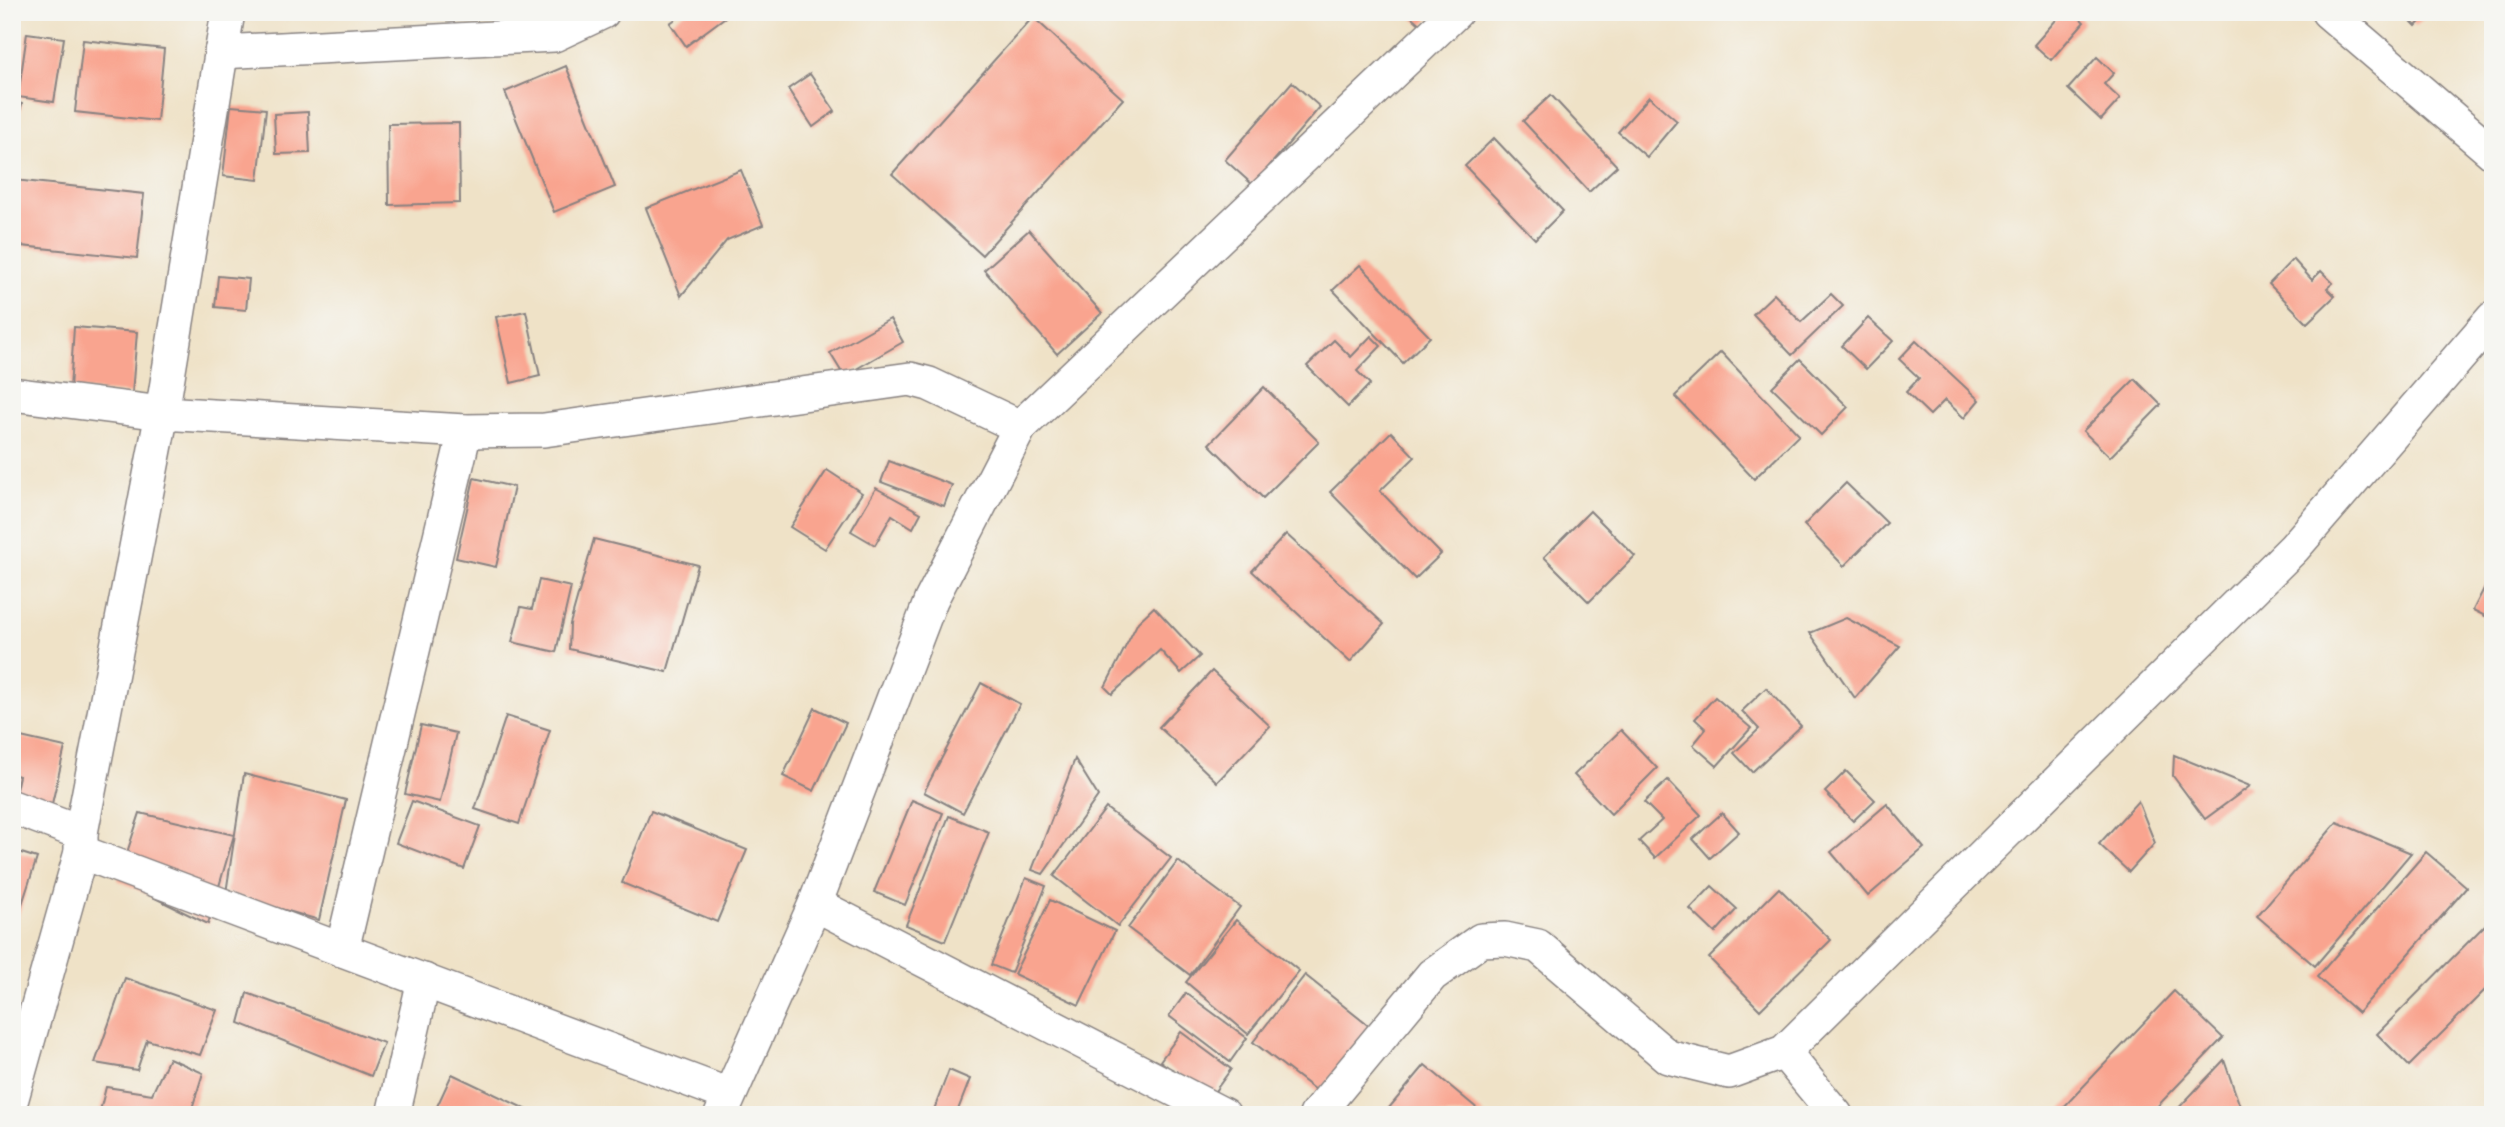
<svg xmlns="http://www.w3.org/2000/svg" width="2505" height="1127" font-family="Vollkorn,serif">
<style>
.building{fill:#f9a48f}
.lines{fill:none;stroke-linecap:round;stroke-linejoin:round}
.street-casing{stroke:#888281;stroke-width:36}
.street{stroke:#fff;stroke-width:33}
</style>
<rect width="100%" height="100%" fill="#f6f6f2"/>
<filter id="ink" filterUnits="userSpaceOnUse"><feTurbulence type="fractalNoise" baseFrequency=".0143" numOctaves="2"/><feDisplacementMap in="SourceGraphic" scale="14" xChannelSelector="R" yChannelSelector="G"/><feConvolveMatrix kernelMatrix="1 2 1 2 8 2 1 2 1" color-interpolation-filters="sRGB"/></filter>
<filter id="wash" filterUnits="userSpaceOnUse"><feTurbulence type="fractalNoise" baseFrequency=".00686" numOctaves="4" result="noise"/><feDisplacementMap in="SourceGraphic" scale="28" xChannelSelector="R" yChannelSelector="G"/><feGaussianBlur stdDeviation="1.57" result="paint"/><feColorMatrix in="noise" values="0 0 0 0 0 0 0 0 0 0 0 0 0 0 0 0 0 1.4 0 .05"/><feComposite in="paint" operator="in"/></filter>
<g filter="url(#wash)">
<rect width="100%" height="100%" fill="#efe2c7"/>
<g id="blocks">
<!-- building -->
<g class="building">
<path d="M686,12H732L686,46L670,23Z"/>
<path d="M1406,12H1434L1422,26Z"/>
<path d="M2063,12H2073L2084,22L2051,60L2034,45Z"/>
<path d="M2402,12H2429L2416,26Z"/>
<path d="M1033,17L1123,99L982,255L892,174Z"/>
<path d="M27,33L64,38L54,102L18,97Z"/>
<path d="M83,40L164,49L157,121L75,112Z"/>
<path d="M2097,57L2114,73L2104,84L2120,99L2101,120L2068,89Z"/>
<path d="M566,66L615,187L554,212L505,92Z"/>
<path d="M810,74L835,111L813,127L788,89Z"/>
<path d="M1292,82L1320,107L1253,185L1225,160Z"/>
<path d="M1551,95L1617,166L1589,192L1523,121Z"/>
<path d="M1649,97L1677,121L1647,157L1618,132Z"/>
<path d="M12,101L22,104L13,135H12Z"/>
<path d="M231,106L266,109L258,180L223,176Z"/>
<path d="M308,112L310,153L276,154L274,114Z"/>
<path d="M459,123L460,203L389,205L388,124Z"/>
<path d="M1494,138L1563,211L1535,239L1465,166Z"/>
<path d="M741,170L763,225L727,240L681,296L646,208Z"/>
<path d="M14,180L144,194L137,258L12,245Z"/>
<path d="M1029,230L1102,313L1057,354L984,270Z"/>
<path d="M2293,259L2312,280L2321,271L2333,283L2327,288L2335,296L2307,323L2269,284Z"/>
<path d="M12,261H20L14,318L12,317Z"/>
<path d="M1360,265L1430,337L1403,363L1333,290Z"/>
<path d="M218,276L249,279L246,310L215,307Z"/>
<path d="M1774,294L1801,322L1831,294L1843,306L1792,355L1753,314Z"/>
<path d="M526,311L540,376L511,383L496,317Z"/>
<path d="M1868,318L1893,341L1866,369L1842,346Z"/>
<path d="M890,319L903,342L844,376L830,353Z"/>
<path d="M74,327L137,332L132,394L70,389Z"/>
<path d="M1371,336L1381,346L1357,371L1370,384L1348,407L1307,366L1334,340L1351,357Z"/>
<path d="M1916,341L1979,400L1964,418L1945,400L1930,415L1906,392L1919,378L1899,359Z"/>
<path d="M1721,352L1799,435L1754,479L1675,396Z"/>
<path d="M1800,359L1848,407L1821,435L1772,387Z"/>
<path d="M2135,379L2161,405L2110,457L2083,431Z"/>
<path d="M1264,387L1319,442L1263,498L1209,444Z"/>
<path d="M1391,432L1415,457L1380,491L1441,554L1415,579L1330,492Z"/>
<path d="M889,461L952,485L944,506L881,482Z"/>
<path d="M827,470L862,493L825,549L790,527Z"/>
<path d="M474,478L514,487L496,567L456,558Z"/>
<path d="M1846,483L1887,523L1844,566L1804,525Z"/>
<path d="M876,488L921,513L913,528L892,515L875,545L851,531Z"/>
<path d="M1590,511L1635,556L1589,602L1544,557Z"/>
<path d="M1286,534L1384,624L1350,662L1252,571Z"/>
<path d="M594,539L698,565L667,672L569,649L570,624Z"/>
<path d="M2493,571V620L2473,610Z"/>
<path d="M539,580L571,587L556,652L512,642L521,607L532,609Z"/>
<path d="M1154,607L1200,656L1181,673L1160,650L1112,694L1105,687L1138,622Z"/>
<path d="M1846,618L1900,646L1855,698L1810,633Z"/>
<path d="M1212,671L1270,726L1217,782L1159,727Z"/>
<path d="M981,683L1020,704L963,813L924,792Z"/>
<path d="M1766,688L1801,726L1752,772L1734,753L1759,729L1742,711Z"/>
<path d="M1715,697L1751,728L1717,766L1693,745L1706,729L1695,719Z"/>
<path d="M815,708L846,723L814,791L783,776Z"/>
<path d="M506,716L550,730L519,824L475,809Z"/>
<path d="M421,725L456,733L440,802L405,794Z"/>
<path d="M1621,730L1657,768L1611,814L1574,775Z"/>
<path d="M12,735L65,747L51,808L14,799L19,776L12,774Z"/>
<path d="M2174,755L2250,786L2205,819L2173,776Z"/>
<path d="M1075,759L1098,796L1043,874L1032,870Z"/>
<path d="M1846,771L1875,800L1853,821L1825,792Z"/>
<path d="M244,774L346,800L319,920L226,893Z"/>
<path d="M1668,780L1701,815L1655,858L1639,841L1662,820L1644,802Z"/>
<path d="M912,800L943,813L905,905L874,892Z"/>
<path d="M412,801L480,826L464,869L396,843Z"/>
<path d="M2138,801L2155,843L2129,872L2099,844Z"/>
<path d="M1887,804L1924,848L1868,896L1831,852Z"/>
<path d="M1106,808L1171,858L1118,926L1054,876Z"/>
<path d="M651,811L747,850L717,922L622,883Z"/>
<path d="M140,813L234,835L208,924L118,880Z"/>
<path d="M1722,813L1739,832L1710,858L1693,839Z"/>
<path d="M949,816L989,832L945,941L906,925Z"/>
<path d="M2337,822L2411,853L2315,966L2257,916Z"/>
<path d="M12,850L37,858L13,932H12Z"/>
<path d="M2426,852L2467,887L2358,1013L2317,977Z"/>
<path d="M1178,861L1240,907L1190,975L1128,928Z"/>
<path d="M1026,878L1046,886L1011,973L991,965Z"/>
<path d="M1712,886L1737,909L1715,933L1690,909Z"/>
<path d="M1779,888L1831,940L1760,1010L1709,958Z"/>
<path d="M1050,900L1115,931L1079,1005L1014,974Z"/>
<path d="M2493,917V982L2409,1066L2377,1034Z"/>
<path d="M1236,920L1299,971L1248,1034L1186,982Z"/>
<path d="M1305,975L1370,1027L1319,1093L1253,1042Z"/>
<path d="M125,978L217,1010L200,1055L147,1040L137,1070L95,1063Z"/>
<path d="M2174,991L2223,1038L2149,1115H2064L2060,1111Z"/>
<path d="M247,993L384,1043L371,1076L239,1023Z"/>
<path d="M1186,993L1247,1038L1230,1062L1169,1016Z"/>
<path d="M1181,1032L1231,1069L1210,1098L1160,1061Z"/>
<path d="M169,1058L203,1073L190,1115H99L106,1087L152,1094Z"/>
<path d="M2224,1060L2243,1115H2172Z"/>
<path d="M1425,1065L1485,1115H1383Z"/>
<path d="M949,1070L970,1079L956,1115H932Z"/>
<path d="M452,1074L538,1115H433Z"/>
</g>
</g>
</g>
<g filter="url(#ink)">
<use href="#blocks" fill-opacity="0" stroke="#888281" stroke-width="2"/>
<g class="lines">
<defs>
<g id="street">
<path d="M2328,12L2493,153"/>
<path d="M221,52L554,35L603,12"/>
<path d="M12,394L162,413L465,431L544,430L910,379L929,384L1020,427"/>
<path d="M12,807L81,833"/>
<path d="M81,852L729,1095"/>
<path d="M815,904L1224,1115"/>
<path d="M342,950L465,431"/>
<path d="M1784,1052L1836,1115"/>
<path d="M12,1098L81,852V833L162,413L228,12"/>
<path d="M393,1115L424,980"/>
<path d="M721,1115L815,904L931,600L1020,427L1456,12"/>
<path d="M1316,1115L1432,975L1481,940L1505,939L1538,946L1668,1057L1729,1072L1784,1052L2294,548L2493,318"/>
</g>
</defs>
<!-- street casing -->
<use href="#street" class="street-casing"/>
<!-- street -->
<use href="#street" class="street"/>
</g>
</g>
<!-- margin -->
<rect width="2505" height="1127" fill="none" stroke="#f6f6f2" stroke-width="42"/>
</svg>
